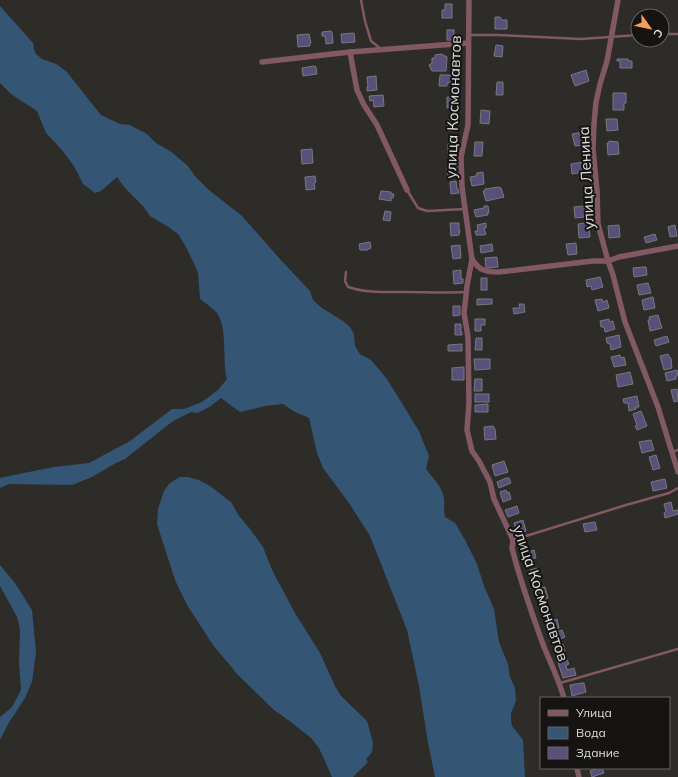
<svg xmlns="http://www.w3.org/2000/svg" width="678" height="777" font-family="Mulish,sans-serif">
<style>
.water{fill:#345574}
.building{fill:#585078;stroke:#79787d}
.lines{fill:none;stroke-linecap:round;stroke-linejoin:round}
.lane{stroke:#815863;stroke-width:2.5}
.street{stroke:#815863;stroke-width:5.5}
.labels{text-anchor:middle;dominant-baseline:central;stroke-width:4;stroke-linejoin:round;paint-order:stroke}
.street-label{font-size:15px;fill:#e0dfdc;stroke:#151413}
</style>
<rect width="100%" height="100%" fill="#2d2c28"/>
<!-- water -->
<g class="water">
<path d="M0,6L33,43L35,53L42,59L56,64L66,71L101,115L120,124L130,125L147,134L156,143L170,151L187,165L195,176L209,190L242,216L279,258L310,291L313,300L322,308L343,321L350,327L354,334L355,346L360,354L371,360L387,379L419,431L429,456L426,469C432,477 443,488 444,498C445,505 443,510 445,517L455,523L465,540L477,564L484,586L494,609L499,642L508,664L510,677L515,688L516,701L511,713V720L512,726L523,740L525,777H435L428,743L419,686L407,630L370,536L349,503L323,468L317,453L309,418L293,411L283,404L265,406L240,412L221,398L211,406L198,413L191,412L173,421L125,459L114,464L92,477L72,485L9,484L0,488V478L4,477L54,467L89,463L130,441L172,409H184L202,402L218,390L227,379C222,360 228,329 217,313C213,308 205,303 200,299L198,272L186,247L178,234L167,226L150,216L143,206L124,187L117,177L101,191L95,193L83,184L74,166L62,150L46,133L37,111L11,94L0,83Z"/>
<path d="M179,477H188L199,480L210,486L231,502L239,516L250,529L263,547L273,572L295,613L320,653L335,686L341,696L367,721L373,743L372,751L370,755L366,759L368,762L353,777H332L319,748L311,738L291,722L274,710L238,675L213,645L187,605L175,580L157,524L158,509L164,491L169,484Z"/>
<path d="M0,565L15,583L32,610L36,652L32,682L25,698L8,724L0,740V717L12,707L21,690L19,662L20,629L17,617L0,586Z"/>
</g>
<!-- building -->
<g class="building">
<path d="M445,4H452V18H442V10H445Z"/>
<path d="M495,17H500L502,20H507V29H495Z"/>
<rect x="447" y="30" width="7" height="10"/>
<path d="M330,31L332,32L333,43L326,44L325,36H322V32Z"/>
<path d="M354,33L355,42L342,43L341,34Z"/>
<path d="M309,34L311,43H310V46L298,47L297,35Z"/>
<path d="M496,45L503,46L502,57L494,56Z"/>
<path d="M441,54L447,57L446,71H432L429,65L432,63V58H435V55Z"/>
<path d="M617,59H628V61H632V68H620V61H617Z"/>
<path d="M314,66L316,67L317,74L303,76L302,68Z"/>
<path d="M586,70L589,81L575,86L571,75Z"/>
<path d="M440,75H453V83H447V86H439Z"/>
<path d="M376,76L377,90L367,91V87H368L367,77Z"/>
<path d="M497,82H503V95H496Z"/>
<path d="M613,93H626V103H624V110H613Z"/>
<path d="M383,95L384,106L374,107L373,100L370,101L369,96Z"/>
<path d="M447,97H452L453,107L447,108Z"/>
<path d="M481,110L490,111L489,124L480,123Z"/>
<path d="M606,119H617L618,130L607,131Z"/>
<path d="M447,120H455V131H448Z"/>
<path d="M583,132L585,145L575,146L572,134Z"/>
<path d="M609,141L618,142L619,154L608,155L607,143H609Z"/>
<path d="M475,142H483L482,156H474Z"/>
<path d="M448,144H455L457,156H448Z"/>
<path d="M312,149L313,163L302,164L301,150Z"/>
<path d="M584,162L585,172L572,174L571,164Z"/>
<path d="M449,165H457V176H448L447,168H450Z"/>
<path d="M483,172L484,184L472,186L470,177L476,176L477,173Z"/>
<path d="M315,176L316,182L314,183L315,189L306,190L305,177Z"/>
<path d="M456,181L457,189H458L459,193L451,194L450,182Z"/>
<path d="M499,187L501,188L504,197L486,201L483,191H485V189Z"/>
<path d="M381,191L391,192V194H394L393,198H391V201L379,199Z"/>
<path d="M484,206H488L489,213H487L488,215L476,217L474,210L484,208Z"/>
<path d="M584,206L585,217L575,218L574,207Z"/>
<path d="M385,211L391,212L390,221L383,220Z"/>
<path d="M593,222V226H589L590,237L579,238L578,224Z"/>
<path d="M450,223H459V230H460L459,235L451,236Z"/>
<path d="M486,223V228H484L486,234L484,235H476L475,231H478L477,225Z"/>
<path d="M619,225L620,237L609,238L608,226Z"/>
<path d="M675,225L677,236L670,237L668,227Z"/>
<path d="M655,234L657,240L646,243L644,237Z"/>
<path d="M370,242L371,248L368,249V250H360L359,244Z"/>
<path d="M576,243L577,254L568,255L566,244Z"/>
<path d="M492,244L493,251L481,253L480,246Z"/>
<path d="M460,245L461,258L453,259L451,246Z"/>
<path d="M497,257L498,267L486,268L485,258Z"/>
<path d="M643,267H646L647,275L634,277L633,268Z"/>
<path d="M461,270V279H463V283L454,284L453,271Z"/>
<path d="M600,277L603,287L592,290L591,286L587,287L586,280Z"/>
<rect x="481" y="278" width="6" height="12"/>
<path d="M648,283L651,293L639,295L637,285Z"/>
<path d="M653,297L655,308L644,310L642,300Z"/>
<path d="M477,299H492V304L477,305Z"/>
<path d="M602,299L603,302L607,300L609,308L598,311L595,300Z"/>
<path d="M519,304H524L525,312L514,314L513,308H520Z"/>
<path d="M453,306H460V315L453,316Z"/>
<path d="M658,315L662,328L650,331L648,320H650L649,317Z"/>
<path d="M475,319H485V325H481V331H475Z"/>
<path d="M609,319V322L613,321L615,329L605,332L604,327H601L600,321Z"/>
<path d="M455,324H461V332H462V335H455Z"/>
<path d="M619,335L621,347L611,350L610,344L607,343L606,338Z"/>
<path d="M667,336L669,342L656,346L654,340Z"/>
<path d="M476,338H482V350H475Z"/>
<path d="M462,344V351H448V345Z"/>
<path d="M668,354L671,359L672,368L664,370L660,356Z"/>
<path d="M620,355L621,358L624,357L626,365L614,367L611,357Z"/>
<path d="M474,359H490V369L475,370Z"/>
<path d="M464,367V380H452V368Z"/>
<path d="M677,370L678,375L676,376V379L667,381L665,373Z"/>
<path d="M630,372L633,384L618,387L616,375Z"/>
<path d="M475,379H482V391H474Z"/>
<path d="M677,389L678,401L674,402L671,390Z"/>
<rect x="475" y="394" width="14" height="8"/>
<path d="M637,396L639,407H636V409L629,411L628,403H624L623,399Z"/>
<path d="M488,404V412H475V405Z"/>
<path d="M641,411L647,426L637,430L635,426L637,425L633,414Z"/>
<path d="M493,426L495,429L496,439L485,440L484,427Z"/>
<path d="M651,440L654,450L642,453L639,442Z"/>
<path d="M656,455L660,468L653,470L649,457Z"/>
<path d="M504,461L508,472L495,476L492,465Z"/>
<path d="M506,478H509L511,483L499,488L497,482Z"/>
<path d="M665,479L667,488L653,491L651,482Z"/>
<path d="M506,490L507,493L509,492L511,499L503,502L500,492Z"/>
<path d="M671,502L673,511L678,510V514L665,518L664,513L666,512L664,504Z"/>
<path d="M517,506L519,513L508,517L505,510Z"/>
<path d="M523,520L526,531L517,534L514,523Z"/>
<path d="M595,522L597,530L585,532L583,524Z"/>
<path d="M534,550L536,558L527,560L525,553Z"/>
<path d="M537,568L540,579L533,581L530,570Z"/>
<path d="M545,587L548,598L539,600L537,589Z"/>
<path d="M552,618L554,620L557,619L559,628L549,630L546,620Z"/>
<path d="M562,630L565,637L553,642L550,634Z"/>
<path d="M563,644L565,651L556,654L554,646Z"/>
<path d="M565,656L569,664L566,665L567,670L574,668L576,675L563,678L557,659Z"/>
<path d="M582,683H584L586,692L572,696L570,685Z"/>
<path d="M598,768H602L604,773L592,777L590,771Z"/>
</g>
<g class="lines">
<!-- lane -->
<g class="lane">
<path d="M361,0L365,21L371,41L381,49"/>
<path d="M662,34H678"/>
<path d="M469,35H497L581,39L638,35"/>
<path d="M407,190L418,208L427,211L465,209"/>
<path d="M346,272L345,281L348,287C366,293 385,292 403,292C424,292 445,293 466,292"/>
<path d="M672,452L678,450"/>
<path d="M513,540L626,505L669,493L678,488"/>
<path d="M560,683L678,649"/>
</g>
<!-- street -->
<g class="street">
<path d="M469,0L468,125L461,157L462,187L472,259L467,286L464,313L468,337L469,403L467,430L472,451L479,461L490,482L494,499L513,540L512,548C520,581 532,614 544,647C551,664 559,680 564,698"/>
<path d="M618,0L607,61L600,84L596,102L594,124L593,149L597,190L598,224L608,261L613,275L625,322L658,407L678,472"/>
<path d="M350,52L357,90L364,105L377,125L407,190"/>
<path d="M262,62L350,52L468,43"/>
<path d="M472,259C479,271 487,272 499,272L593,261H608L619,257L678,246"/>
<path d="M577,768L579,777"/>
</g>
</g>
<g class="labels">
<!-- street labels -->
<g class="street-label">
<text transform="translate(453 107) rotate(-88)">улица Космонавтов</text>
<text transform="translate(586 178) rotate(-93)">улица Ленина</text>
<text transform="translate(541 593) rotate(71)">улица Космонавтов</text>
</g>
</g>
<!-- legend -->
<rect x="540" y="697" width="130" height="72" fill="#151413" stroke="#666563"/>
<rect x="548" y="710" width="20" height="6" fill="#815863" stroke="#666563"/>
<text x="576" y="717" font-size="12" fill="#e0dfdc">Улица</text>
<rect x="548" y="727" width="20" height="12" fill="#345574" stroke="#666563"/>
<text x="576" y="737" font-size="12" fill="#e0dfdc">Вода</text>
<rect x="548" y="747" width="20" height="12" fill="#585078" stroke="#666563"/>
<text x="576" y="757" font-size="12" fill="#e0dfdc">Здание</text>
<!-- north arrow -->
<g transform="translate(650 28) rotate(123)"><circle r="19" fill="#151413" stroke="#666563"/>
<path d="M0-3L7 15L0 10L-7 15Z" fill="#fb9e51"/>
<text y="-6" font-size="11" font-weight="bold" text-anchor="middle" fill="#e0dfdc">С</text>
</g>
</svg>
